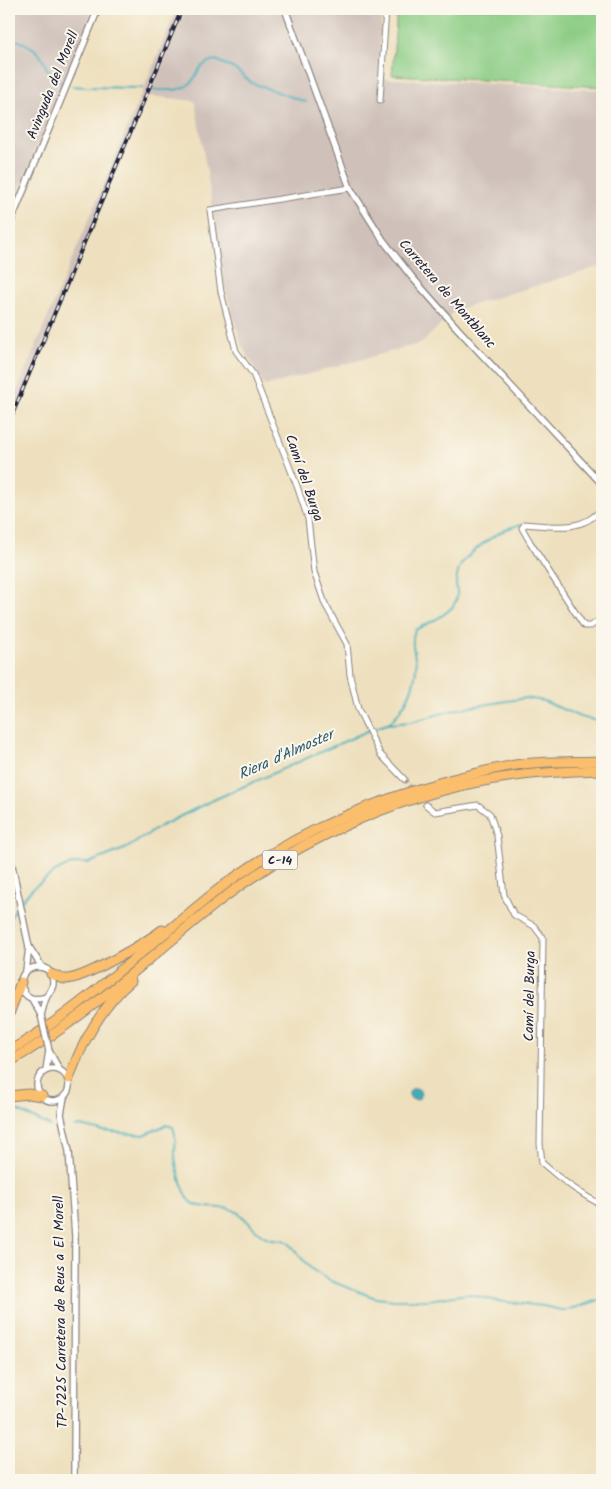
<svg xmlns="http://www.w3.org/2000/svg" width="611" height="1489" font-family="Kalam,sans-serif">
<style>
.industrial{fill:#cfc1ba}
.green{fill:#8ccd85;stroke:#577860}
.water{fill:#3faeba;stroke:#30687a}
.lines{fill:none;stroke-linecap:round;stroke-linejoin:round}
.stream{stroke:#3faeba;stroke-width:2}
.minor-tunnel{stroke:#c5baa4;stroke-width:5;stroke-dasharray:5 2.5;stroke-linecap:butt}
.minor-casing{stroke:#88817c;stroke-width:7}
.tertiary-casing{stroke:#88817c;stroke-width:8}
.motorway-casing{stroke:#88817c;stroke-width:11}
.minor{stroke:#fff;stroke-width:5}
.tertiary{stroke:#fff;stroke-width:5.5}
.motorway{stroke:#fabe6d;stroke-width:9}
.rail-casing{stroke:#22223b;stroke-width:4}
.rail{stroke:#fbf7ec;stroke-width:2;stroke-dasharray:5.5;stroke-linecap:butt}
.tertiary-bridge-casing{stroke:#88817c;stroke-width:8;stroke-linecap:butt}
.tertiary-bridge{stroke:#fff;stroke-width:5.5}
.labels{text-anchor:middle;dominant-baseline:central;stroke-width:4;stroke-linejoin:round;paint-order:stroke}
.shield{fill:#fbf7ec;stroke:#636270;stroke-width:1}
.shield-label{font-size:12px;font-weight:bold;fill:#22223b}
.street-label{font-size:14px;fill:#22223b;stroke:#fbf7ec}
.water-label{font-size:15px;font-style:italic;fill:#2e5a6e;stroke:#fbf7ec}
</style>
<rect width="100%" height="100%" fill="#fbf7ec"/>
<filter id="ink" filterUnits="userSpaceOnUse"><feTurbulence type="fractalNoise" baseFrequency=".02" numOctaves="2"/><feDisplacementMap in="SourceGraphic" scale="10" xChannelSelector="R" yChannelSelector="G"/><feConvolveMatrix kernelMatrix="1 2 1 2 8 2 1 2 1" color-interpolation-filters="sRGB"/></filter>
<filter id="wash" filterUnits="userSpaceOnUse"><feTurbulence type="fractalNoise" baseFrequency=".0096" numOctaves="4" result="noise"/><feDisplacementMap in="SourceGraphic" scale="20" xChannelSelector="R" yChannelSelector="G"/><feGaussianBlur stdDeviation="1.12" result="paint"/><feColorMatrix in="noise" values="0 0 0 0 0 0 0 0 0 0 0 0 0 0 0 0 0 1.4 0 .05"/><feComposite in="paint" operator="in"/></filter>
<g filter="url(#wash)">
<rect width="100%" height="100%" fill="#eee0be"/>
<!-- industrial -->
<g class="industrial">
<path d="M9,9H93L9,216Z"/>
<path d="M177,9H183L9,427V410Z"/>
<path d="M186,9H382L378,78L602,90V266L455,310L422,343L265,386L242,346L224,284L214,215L195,101L149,96Z"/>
</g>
<!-- green -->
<path class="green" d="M397,9H602V87L392,75Z"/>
<!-- water -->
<circle class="water" cx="415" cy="1094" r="6"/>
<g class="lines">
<!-- stream -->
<g class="stream">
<path d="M9,37C19,41 34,46 40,55C48,67 47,78 63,83"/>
<path d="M71,86L86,87L142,88"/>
<path d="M151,90H174L184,88L192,82L201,67L208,62L216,60L236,70L252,83L306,102"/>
<path d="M388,724C404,710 416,687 416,665C415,653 410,642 415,630C428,623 444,617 453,606C459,598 457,592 456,584C456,580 458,573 459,569C464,554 508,523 523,525"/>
<path d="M21,901L33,888L55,872L69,865L80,863H89L99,859L127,848L159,827L209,802L372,729L387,724L411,722L458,709L526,698L544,701L580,717L602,722"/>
<path d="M9,920L18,905"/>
<path d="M16,1110L50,1126"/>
<path d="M75,1127L80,1126L102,1131L144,1135L166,1125L173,1127C177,1137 175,1144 175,1154C175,1165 182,1187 188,1198C195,1211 219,1206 231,1209C245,1214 253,1231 266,1237C274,1241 281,1238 288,1242L310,1268L328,1280L376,1298L394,1300H428L467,1294L497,1301L543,1306L562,1310H568L602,1299"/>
</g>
</g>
</g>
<g filter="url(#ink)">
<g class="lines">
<!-- minor-tunnel -->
<path class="minor-tunnel" d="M404,779L413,791"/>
<defs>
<g id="minor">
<path d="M380,100L386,9"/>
<path d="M350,188L210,210L221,292L236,351L253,374L297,486L308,519L314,572L325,604L347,644L350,675L358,709L380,754L404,779"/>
<path d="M602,508C583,533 553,526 525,524L522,528L530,542L584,626H591L602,618"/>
<path d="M426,805L435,812L478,805L490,814L497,836L504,895L514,915L534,926L543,938L540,1144L542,1163C561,1180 580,1194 602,1205"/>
</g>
<g id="tertiary">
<path d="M285,9L350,188L383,240L411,276L458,329L602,484"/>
<path d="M9,226L98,9"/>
<path d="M9,851L29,947L26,971"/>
<path d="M29,947L42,967"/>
<path d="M32,999L41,1015"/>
<path d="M41,1015C43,1009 44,1001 47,996C50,991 53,989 53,983C54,957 12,965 23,990C27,1000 37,1000 46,997"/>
<path d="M49,1051L59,1069"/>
<circle cx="53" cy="1085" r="16"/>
<path d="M46,1070L49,1051"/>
<path d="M64,1097L61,1114L69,1151L75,1236L74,1480"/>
</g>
<g id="motorway">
<path d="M51,974C55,975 61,979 65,979C83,980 146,942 162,930"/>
<path d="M9,1014L21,982"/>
<path d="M9,1051C36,1036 62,1017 86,998C130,963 172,927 215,892C284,838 365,803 449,780C473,774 498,767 523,764C549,761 576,762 602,761"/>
<path d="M9,1062C87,1018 152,954 222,899C305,835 412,789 515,776C544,772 573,771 602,770"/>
<path d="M69,1079C80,1046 103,1004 131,981"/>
<path d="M9,1096L28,1094L42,1096"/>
</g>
</defs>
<!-- minor casing -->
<use href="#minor" class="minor-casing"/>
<!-- tertiary casing -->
<use href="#tertiary" class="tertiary-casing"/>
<!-- motorway casing -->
<use href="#motorway" class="motorway-casing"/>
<!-- minor -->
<use href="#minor" class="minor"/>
<!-- tertiary -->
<use href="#tertiary" class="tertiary"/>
<!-- motorway -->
<use href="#motorway" class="motorway"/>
<defs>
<path id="rail" d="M9,422L182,9"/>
</defs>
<!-- rail casing -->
<use href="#rail" class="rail-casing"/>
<!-- rail -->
<use href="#rail" class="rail"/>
<defs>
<path id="tertiary-bridge" d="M41,1015L49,1051"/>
</defs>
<!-- tertiary-bridge casing -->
<use href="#tertiary-bridge" class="tertiary-bridge-casing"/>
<!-- tertiary-bridge -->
<use href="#tertiary-bridge" class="tertiary-bridge"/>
</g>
</g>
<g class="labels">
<!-- shield labels -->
<rect class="shield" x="262.5" y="850.5" width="35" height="19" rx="4"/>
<g class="shield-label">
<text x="280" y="860">C-14</text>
</g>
<!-- street labels -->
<g class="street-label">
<text transform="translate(53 85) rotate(-68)">Avinguda del Morell</text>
<text transform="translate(447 294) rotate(49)">Carretera de Montblanc</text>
<text transform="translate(304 478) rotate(71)">Camí del Burga</text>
<text transform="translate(530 996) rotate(-89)">Camí del Burga</text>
<text transform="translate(61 1312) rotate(-91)">TP-7225 Carretera de Reus a El Morell</text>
</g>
<!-- water labels -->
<g class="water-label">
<text transform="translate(286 755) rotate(-24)">Riera d'Almoster</text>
</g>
</g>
<!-- margin -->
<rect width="611" height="1489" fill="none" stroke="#fbf7ec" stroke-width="30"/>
</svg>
